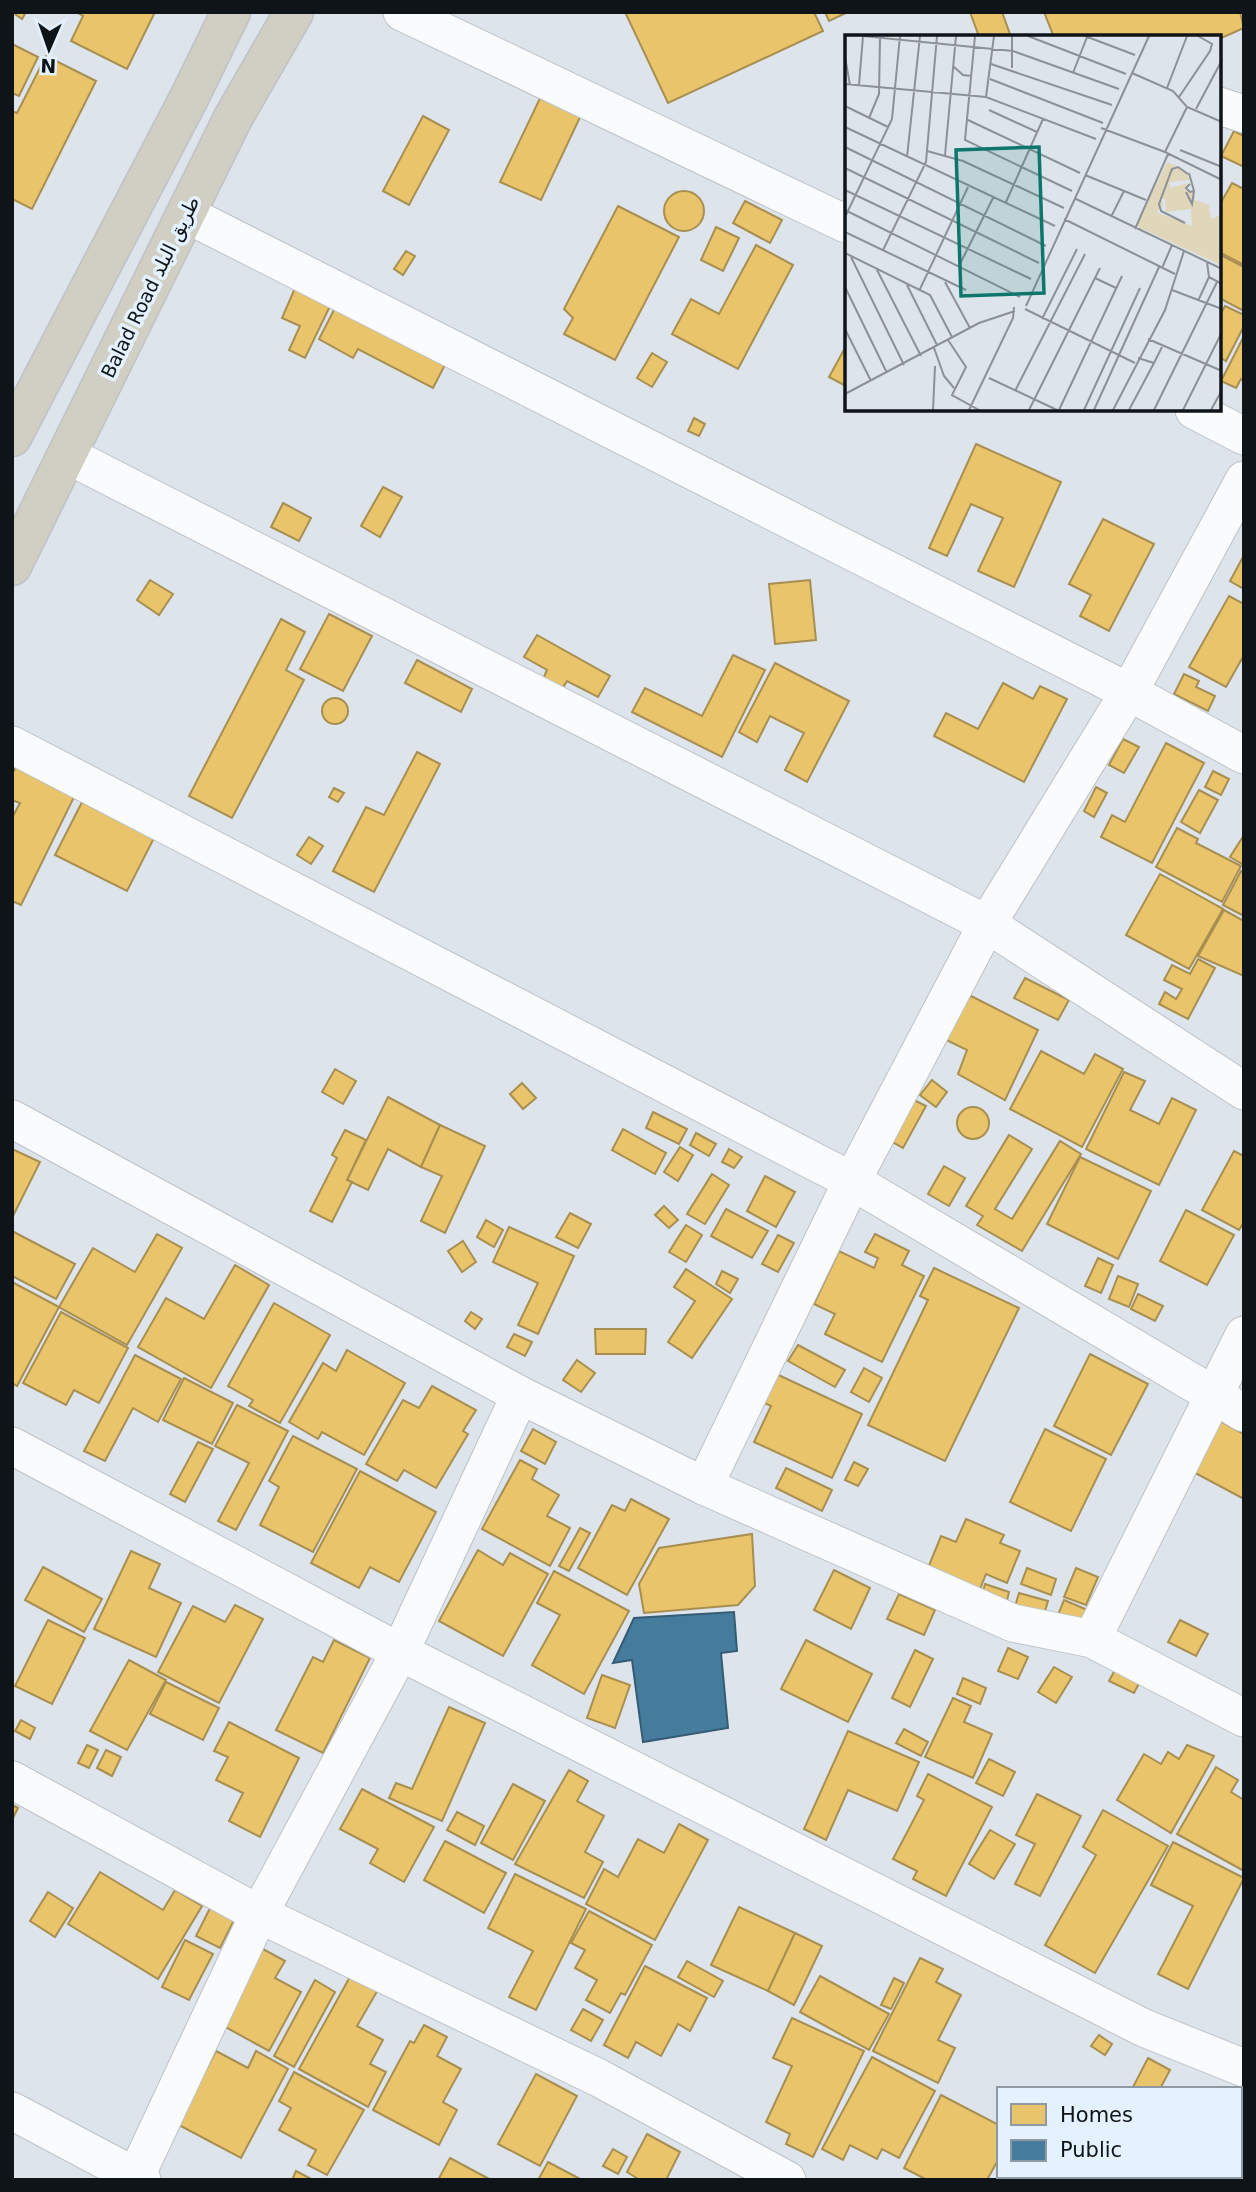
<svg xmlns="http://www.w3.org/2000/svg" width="1256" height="2192" font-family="'DejaVu Sans',Vazirmatn,sans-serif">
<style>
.homes{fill:#e9c46a;stroke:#a88f51;stroke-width:2}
.public{fill:#457b9d;stroke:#355c75;stroke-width:2}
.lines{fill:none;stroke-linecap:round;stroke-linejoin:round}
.street-casing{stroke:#bdc2c7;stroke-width:39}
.highway-casing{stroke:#bec2c5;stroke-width:41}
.street{stroke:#fafbfc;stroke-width:37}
.highway{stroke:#d1cec3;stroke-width:38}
.labels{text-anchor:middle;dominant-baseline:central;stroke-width:7;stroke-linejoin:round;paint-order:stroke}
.street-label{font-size:19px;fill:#0f1418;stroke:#e4f1fe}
.inset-road{fill:none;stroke:#8b9197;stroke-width:2}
.view{fill:#0f766e;fill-opacity:0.15;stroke:#0f766e;stroke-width:3.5}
.inset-edge{fill:none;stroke:#0f1418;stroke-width:3.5}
</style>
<rect width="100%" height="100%" fill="#dde4eb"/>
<!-- homes -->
<g class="homes">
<path d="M12,12H26L22,19Z"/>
<path d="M76,12H155L127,69L71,41L83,16Z"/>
<path d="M625,12H814L823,31L668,103Z"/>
<path d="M825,12H848L829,21Z"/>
<path d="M970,12H1002L1011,37H971L978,34Z"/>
<path d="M1044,12H1240L1244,28L1219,39L1054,37Z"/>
<path d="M12,44L38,57L19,96L12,93Z"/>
<path d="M46,56L96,81L32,209L12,199V111L17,113Z"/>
<path d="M542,94L582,113L541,200L500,182Z"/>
<path d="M423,116L449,130L409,205L383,191Z"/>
<path d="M1234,131L1244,136V167L1221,156Z"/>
<path d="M1232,183L1244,189V265L1219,252V206Z"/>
<circle cx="684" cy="211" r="20"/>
<path d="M745,201L782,220L770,243L733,223Z"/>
<path d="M618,206L679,237L615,360L564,334L573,318L564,309Z"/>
<path d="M716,227L739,238L723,271L701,260Z"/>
<path d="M756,245L793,265L738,369L672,334L691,299L719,314Z"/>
<path d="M406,251L415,256L403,275L394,269Z"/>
<path d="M1219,254L1244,267V311L1219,298Z"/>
<path d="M295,288L331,304L305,358L289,350L300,326L282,318Z"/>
<path d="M337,304L447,361L433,388L358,349L353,358L319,339Z"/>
<path d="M1225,306L1244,315V326L1226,361L1219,357V317Z"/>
<path d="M1244,336V381L1241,379L1236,388L1221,381Z"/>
<path d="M846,346V386L829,377Z"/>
<path d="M652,353L667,362L652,387L637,378Z"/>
<path d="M694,418L705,424L699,436L688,431Z"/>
<path d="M976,444L1061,482L1014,587L978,571L1003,518L971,504L947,556L929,548Z"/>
<path d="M383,487L402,497L380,537L361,526Z"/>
<path d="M283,503L311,518L299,541L271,527Z"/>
<path d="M1103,519L1154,544L1109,631L1080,616L1091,595L1069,584Z"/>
<path d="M1244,555V589L1230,581Z"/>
<path d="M150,580L173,594L159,615L137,600Z"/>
<path d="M810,580L816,640L775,644L769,584Z"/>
<path d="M1229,596L1244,604V655L1226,687L1189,667Z"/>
<path d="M329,614L372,636L343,691L300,669Z"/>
<path d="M281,619L305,632L286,670L304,680L232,818L189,796Z"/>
<path d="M537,635L610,676L598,697L567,681L562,689L543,679L547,670L524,657Z"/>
<path d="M733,655L765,670L722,757L632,712L645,688L702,716Z"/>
<path d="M417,660L472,689L461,712L405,683Z"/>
<path d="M775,663L849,701L807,782L785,770L804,733L770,716L757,742L739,732Z"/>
<path d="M1184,674L1199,681L1196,687L1215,696L1208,711L1174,694Z"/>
<path d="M1003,683L1033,699L1040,686L1067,699L1024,782L934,736L946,713L978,729Z"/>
<circle cx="335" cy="711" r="13"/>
<path d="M1123,739L1139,747L1124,773L1109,765Z"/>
<path d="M1166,743L1204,763L1152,863L1101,837L1112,815L1125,822Z"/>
<path d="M417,752L440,764L374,892L333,871L366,807L384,815Z"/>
<path d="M16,767L75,795L21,905L12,901V818L20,803L12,800V774Z"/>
<path d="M1213,771L1229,779L1221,795L1205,787Z"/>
<path d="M1096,787L1107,793L1094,817L1084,811Z"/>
<path d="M334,788L344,793L338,802L329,797Z"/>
<path d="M1199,790L1218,800L1200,833L1181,822Z"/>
<path d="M82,802L154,838L127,891L55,855Z"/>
<path d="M1177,828L1198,839L1196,843L1241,866L1222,902L1156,867Z"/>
<path d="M1244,835V865L1230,857Z"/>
<path d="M309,837L323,846L311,864L297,855Z"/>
<path d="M1241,871L1244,873V916L1223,905Z"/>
<path d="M1160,874L1223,909L1189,969L1126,935Z"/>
<path d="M1224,910L1244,921V976L1198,956Z"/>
<path d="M1198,959L1215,968L1188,1019L1159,1004L1165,992L1176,999L1182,989L1164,980L1172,965L1190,974Z"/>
<path d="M1025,978L1069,1000L1058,1020L1014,998Z"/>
<path d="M971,996L1038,1030L1005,1100L958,1074L967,1050L936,1035Z"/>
<path d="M1041,1051L1084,1074L1095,1054L1123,1069L1082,1147L1010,1109Z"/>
<path d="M335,1069L356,1081L343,1104L322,1092Z"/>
<path d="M1124,1072L1145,1081L1130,1110L1159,1124L1172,1098L1196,1110L1159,1185L1086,1149Z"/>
<path d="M932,1080L947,1092L936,1107L920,1095Z"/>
<path d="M522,1083L536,1098L523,1109L510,1094Z"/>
<path d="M906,1096L926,1106L903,1148L883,1137Z"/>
<path d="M388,1097L440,1125L421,1167L388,1149L368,1190L347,1180Z"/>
<circle cx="973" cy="1123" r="16"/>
<path d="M653,1112L687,1129L679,1144L646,1128Z"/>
<path d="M440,1125L485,1146L445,1233L421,1221L442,1176L421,1167Z"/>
<path d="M623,1129L666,1153L655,1174L612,1150Z"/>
<path d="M345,1130L366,1140L347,1180L352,1182L332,1222L310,1211L337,1158L332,1155Z"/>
<path d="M696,1133L716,1144L709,1156L690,1145Z"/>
<path d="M1009,1135L1032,1149L995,1209L1012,1219L1060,1141L1081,1154L1022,1251L977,1225L983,1216L966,1206Z"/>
<path d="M680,1147L693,1155L678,1181L664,1172Z"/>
<path d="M12,1149L40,1162L12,1218Z"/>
<path d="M729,1149L742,1157L734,1168L722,1162Z"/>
<path d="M1234,1151L1244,1156V1222L1239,1230L1202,1210Z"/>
<path d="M1080,1157L1151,1191L1118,1259L1047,1224Z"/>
<path d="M944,1166L965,1178L949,1206L928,1194Z"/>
<path d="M712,1174L729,1185L705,1224L687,1214Z"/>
<path d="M765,1176L795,1192L776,1227L747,1211Z"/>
<path d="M664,1206L678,1220L669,1228L655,1215Z"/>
<path d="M726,1209L768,1231L752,1258L711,1236Z"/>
<path d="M1186,1210L1234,1235L1207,1285L1160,1261Z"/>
<path d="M570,1213L591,1224L578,1248L556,1237Z"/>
<path d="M486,1220L503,1230L494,1247L477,1237Z"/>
<path d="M686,1225L702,1235L686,1262L669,1252Z"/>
<path d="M509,1227L574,1256L538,1334L518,1325L538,1283L493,1262Z"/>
<path d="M12,1231L75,1264L56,1299L12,1276Z"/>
<path d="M157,1234L182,1248L127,1345L59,1307L93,1248L135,1272Z"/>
<path d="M875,1234L909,1251L902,1265L924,1276L882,1362L825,1334L835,1314L814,1304L839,1251L874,1268L878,1258L865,1252Z"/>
<path d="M778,1235L794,1243L778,1272L762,1264Z"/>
<path d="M463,1241L476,1262L462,1272L448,1251Z"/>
<path d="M1098,1258L1113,1265L1101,1293L1085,1286Z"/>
<path d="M235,1265L269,1285L211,1388L138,1347L166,1298L204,1319Z"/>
<path d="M934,1268L1019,1308L945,1461L868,1425L928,1300L920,1296Z"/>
<path d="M686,1269L732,1299L692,1358L668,1342L695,1301L674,1287Z"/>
<path d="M722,1271L738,1279L730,1293L716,1284Z"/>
<path d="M1118,1276L1138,1284L1129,1307L1109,1299Z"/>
<path d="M12,1282L59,1307L17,1386L12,1383Z"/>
<path d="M1138,1294L1163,1306L1155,1321L1131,1309Z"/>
<path d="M274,1303L330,1335L280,1423L249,1406L253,1400L228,1386Z"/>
<path d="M61,1312L128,1348L99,1403L74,1390L66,1405L23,1383Z"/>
<path d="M471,1312L482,1319L475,1329L465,1321Z"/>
<path d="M595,1329H646L645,1354H596Z"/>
<path d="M514,1334L532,1342L525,1356L507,1347Z"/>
<path d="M798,1345L845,1370L835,1387L788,1361Z"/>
<path d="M347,1350L405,1383L364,1455L322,1432L318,1439L289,1422L323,1363L336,1371Z"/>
<path d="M1090,1354L1148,1384L1111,1455L1054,1426Z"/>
<path d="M135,1355L181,1379L158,1422L133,1408L105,1461L84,1451Z"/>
<path d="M577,1360L595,1373L581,1392L563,1380Z"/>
<path d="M864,1368L882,1378L869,1402L851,1392Z"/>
<path d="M772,1372L862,1414L832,1478L754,1442L771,1406L758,1400Z"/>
<path d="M184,1378L233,1403L212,1444L163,1420Z"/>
<path d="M432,1386L476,1410L463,1431L468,1434L436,1488L404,1470L397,1481L366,1464L403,1400L419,1408Z"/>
<path d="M237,1405L288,1431L236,1530L218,1521L249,1463L215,1446Z"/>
<path d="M1215,1418L1244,1434V1499L1186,1468Z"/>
<path d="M533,1429L556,1442L545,1464L521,1451Z"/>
<path d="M1045,1429L1106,1459L1071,1531L1010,1502Z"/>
<path d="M293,1436L357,1469L313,1552L260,1525L279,1487L269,1481Z"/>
<path d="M198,1442L213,1449L185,1502L170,1494Z"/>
<path d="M520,1460L537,1469L532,1479L559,1495L547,1516L570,1528L550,1566L482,1529Z"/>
<path d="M854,1462L868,1469L858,1486L845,1480Z"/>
<path d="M786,1468L832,1490L822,1511L776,1488Z"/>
<path d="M360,1471L436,1512L399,1582L370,1567L359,1588L311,1563Z"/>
<path d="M631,1499L669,1519L627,1595L578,1568L612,1505L625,1511Z"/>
<path d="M966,1519L1004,1535L1000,1543L1020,1551L1007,1583L986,1574L980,1589L928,1568L941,1536L956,1542Z"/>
<path d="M580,1528L590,1533L569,1571L559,1566Z"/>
<path d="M752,1534L755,1586L738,1605L644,1613L639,1584L659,1548Z"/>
<path d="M478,1550L503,1565L510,1553L548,1574L503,1656L439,1621Z"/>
<path d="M131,1551L160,1564L149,1588L181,1603L156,1657L94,1629Z"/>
<path d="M43,1567L102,1599L84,1632L25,1600Z"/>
<path d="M1027,1568L1056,1579L1051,1595L1021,1584Z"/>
<path d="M1076,1568L1098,1577L1086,1605L1064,1597Z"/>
<path d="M834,1570L870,1588L851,1629L814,1610Z"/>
<path d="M554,1571L629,1611L584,1694L532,1665L560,1615L537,1603Z"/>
<path d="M985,1584L1009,1592L1006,1605L981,1598Z"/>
<path d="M1019,1593L1048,1601L1043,1618L1014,1610Z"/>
<path d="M899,1594L935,1610L924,1635L887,1619Z"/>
<path d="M1064,1600L1090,1611L1084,1625L1058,1615Z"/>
<path d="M235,1605L263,1619L219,1703L158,1672L193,1606L225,1622Z"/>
<path d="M48,1620L85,1638L52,1704L15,1686Z"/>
<path d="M1180,1620L1208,1634L1196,1656L1168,1642Z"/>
<path d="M334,1640L370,1658L323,1753L276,1730L313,1657L323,1662Z"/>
<path d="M806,1640L872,1674L848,1722L781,1689Z"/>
<path d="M1008,1648L1028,1657L1018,1679L998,1671Z"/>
<path d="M915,1650L933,1659L910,1707L892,1698Z"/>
<path d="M129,1660L166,1680L127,1750L90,1731Z"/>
<path d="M1118,1664L1143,1676L1134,1693L1109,1681Z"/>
<path d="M1054,1667L1072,1677L1056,1703L1038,1692Z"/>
<path d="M602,1675L630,1685L615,1728L587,1718Z"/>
<path d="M963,1678L986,1688L980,1704L957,1694Z"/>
<path d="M166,1682L219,1708L203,1740L150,1714Z"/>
<path d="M953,1698L971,1706L964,1722L992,1734L973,1778L925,1757Z"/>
<path d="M449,1707L485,1723L442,1821L389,1798L396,1783L412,1789Z"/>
<path d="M21,1720L35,1728L30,1739L15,1731Z"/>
<path d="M229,1722L299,1758L260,1837L229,1821L243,1793L216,1780L228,1757L214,1751Z"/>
<path d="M904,1729L928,1742L921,1756L896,1743Z"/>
<path d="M848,1731L919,1762L897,1811L848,1790L826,1840L804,1829Z"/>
<path d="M87,1745L98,1750L89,1768L78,1763Z"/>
<path d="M1187,1745L1214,1756L1171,1833L1117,1800L1144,1754L1161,1764L1168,1752L1179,1759Z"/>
<path d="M106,1750L121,1757L112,1776L97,1768Z"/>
<path d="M989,1759L1015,1772L1003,1796L976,1783Z"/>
<path d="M1216,1767L1238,1780L1231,1792L1244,1800V1871L1177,1834Z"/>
<path d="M569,1770L588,1781L577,1801L604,1816L585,1852L603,1862L584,1898L515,1864Z"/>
<path d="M928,1774L992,1807L946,1896L913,1879L917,1871L893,1859L924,1800L917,1796Z"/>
<path d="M513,1784L545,1801L513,1860L481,1843Z"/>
<path d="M362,1789L434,1827L404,1882L370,1863L378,1849L340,1829Z"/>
<path d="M1037,1794L1081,1816L1040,1896L1015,1884L1035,1844L1016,1835Z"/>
<path d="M12,1805L18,1808L12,1820Z"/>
<path d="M1103,1810L1168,1846L1095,1973L1045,1945L1096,1855L1083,1847Z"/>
<path d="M457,1812L484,1826L475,1845L447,1830Z"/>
<path d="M679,1824L708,1840L655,1940L586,1904L604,1869L618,1877L638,1839L664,1853Z"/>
<path d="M990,1830L1015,1844L994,1879L969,1864Z"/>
<path d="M445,1841L506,1873L484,1913L424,1880Z"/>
<path d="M1173,1842L1244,1878L1188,1989L1158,1974L1193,1906L1151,1885Z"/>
<path d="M100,1872L163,1910L175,1890L202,1906L158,1979L68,1924Z"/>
<path d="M515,1874L586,1909L536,2010L509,1997L533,1951L488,1928Z"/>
<path d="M48,1892L73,1908L55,1937L30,1921Z"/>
<path d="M215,1898L239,1910L220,1948L196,1936Z"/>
<path d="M739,1907L795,1933L768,1991L711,1965Z"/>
<path d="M589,1911L652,1945L625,1995L621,1993L610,2013L586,2000L597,1980L575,1968L585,1950L571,1943Z"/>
<path d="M795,1933L822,1946L794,2005L768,1991Z"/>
<path d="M185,1940L213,1954L189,2000L162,1987Z"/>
<path d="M261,1948L285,1961L275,1978L301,1992L269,2051L220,2024Z"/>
<path d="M920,1958L943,1969L936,1982L961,1995L938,2040L955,2048L938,2083L873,2051Z"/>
<path d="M687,1961L723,1981L714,1997L678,1977Z"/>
<path d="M645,1966L707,1998L690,2031L678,2024L661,2056L636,2042L628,2058L604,2045Z"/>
<path d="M352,1973L379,1988L357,2026L383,2040L370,2064L386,2072L368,2107L299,2069Z"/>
<path d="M820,1976L889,2014L869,2050L800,2012Z"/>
<path d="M894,1978L904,1983L891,2009L881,2005Z"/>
<path d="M315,1980L335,1992L294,2067L274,2056Z"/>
<path d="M583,2009L603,2020L591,2041L571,2030Z"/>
<path d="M792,2018L864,2051L813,2157L786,2144L790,2134L766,2122L792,2066L773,2058Z"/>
<path d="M424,2025L447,2037L437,2056L461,2069L443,2102L457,2110L439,2145L373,2110L410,2041L414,2043Z"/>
<path d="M1099,2035L1112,2044L1105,2055L1091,2046Z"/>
<path d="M216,2051L248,2068L256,2051L288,2069L241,2158L177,2124Z"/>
<path d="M872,2057L935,2091L899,2158L882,2149L877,2159L850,2145L843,2160L822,2149Z"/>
<path d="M1148,2058L1170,2070L1161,2087L1164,2089H1132Z"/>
<path d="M294,2072L364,2110L327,2175L308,2165L316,2150L279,2130L291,2108L279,2101Z"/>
<path d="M536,2074L577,2096L540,2166L498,2144Z"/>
<path d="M941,2095L999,2125V2158L987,2180H927L904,2168Z"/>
<path d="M647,2134L680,2152L666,2180H640L627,2172Z"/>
<path d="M613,2149L627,2157L618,2174L603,2166Z"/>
<path d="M450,2158L491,2180H438Z"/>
<path d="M548,2162L582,2180H538Z"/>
<path d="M1240,2168H1244V2180H1203L1204,2176H1240Z"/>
<path d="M296,2171L313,2180H292Z"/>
<path d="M999,2175V2176H1078L1076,2180H996Z"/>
<path d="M1109,2176H1143L1141,2180H1115Z"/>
</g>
<!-- public -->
<path class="public" d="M734,1612L737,1651L721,1653L728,1728L643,1742L632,1660L613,1663L634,1618Z"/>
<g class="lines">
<defs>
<g id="street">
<path d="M402,12L846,224"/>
<path d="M1219,106L1244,114"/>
<path d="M186,214L1129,692L1244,755"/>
<path d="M1194,410L1244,436"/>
<path d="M67,455L987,924L1244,1091"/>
<path d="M12,745L852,1181L1244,1413"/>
<path d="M12,1119L520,1395L704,1486L1013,1623L1092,1639L1244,1718"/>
<path d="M12,1446L400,1652L1144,2028L1244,2068"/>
<path d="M704,1486L852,1181L987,924L1129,692L1244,480"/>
<path d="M1092,1639L1244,1335"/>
<path d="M12,1780L259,1914L599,2078L787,2180"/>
<path d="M12,2111L142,2180"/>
<path d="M134,2180L259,1914L400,1652L520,1395"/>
</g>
<g id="highway">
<path d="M12,437L189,98L231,12"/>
<path d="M12,566L233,118L294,12"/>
</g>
</defs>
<!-- street casing -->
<use href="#street" class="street-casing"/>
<!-- highway casing -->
<use href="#highway" class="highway-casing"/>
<!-- street -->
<use href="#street" class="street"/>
<!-- highway -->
<use href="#highway" class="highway"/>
</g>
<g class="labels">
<!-- street labels -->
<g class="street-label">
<text transform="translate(150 287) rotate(-64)">Balad Road طريق البلد</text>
</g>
</g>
<!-- overview -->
<g transform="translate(845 35)">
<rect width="376" height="376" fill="#dde4eb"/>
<path d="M322,127L343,136L329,131L343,138L344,145L324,147L325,153L343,148L341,156H349L350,165L364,170L366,184L376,180V230L291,191ZM316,164H320L321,177L346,174L347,191L311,177L318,171Z" fill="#e0d6ba" fill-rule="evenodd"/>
<path class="inset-road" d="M130,1L120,105L227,156M183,1L281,39M240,1L290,20M0,22L5,50M146,29L267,70M108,31L118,40L127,41M167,33V1M228,38L242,2M287,38L328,56L342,72L377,87M145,44L258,88M0,49L141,62L251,104M14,50L18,1L168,16L274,54M322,53L342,1M141,62L149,1M334,62L365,16L367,9L353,1M0,71L43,92M351,74L377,25M144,75L192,97M24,83L34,59L35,2M123,85L235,138M0,92L210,191M256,93L320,117L377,145M0,112L201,211M335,115L377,132M82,116L118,126L219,173M320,117L342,72M100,120L111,1M62,122L75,1M0,133L194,228M344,138L349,156L345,157L341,153L345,149M240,140L301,165M0,155L186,244M341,157L347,169L349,156M229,163L377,234M161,167L198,84M0,175L175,262M0,182L47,84L55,1M266,182L279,156M219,184L330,239M340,188L316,176L314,169L327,134L333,132L343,139M290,194L323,119M0,197L121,255M38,215L81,127L92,1M0,218L85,260L107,302M6,222L59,330M362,227L364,242L377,249M114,231L149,161M31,233L76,321M317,233L327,210M250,243L271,253M100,247L125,293M61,248L92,310M0,252L42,338M75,254L123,152M327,255L377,274M353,266L364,242M181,271L304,1M180,274L290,328M197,284L232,214M0,294L26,346M303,304L377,336M103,305L121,332L107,360L134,375M89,313L99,341L109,353M293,323L309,328L317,312M144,343L212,375M170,356L240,219M0,359L134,288L170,276M88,375L90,331M124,375L168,283L169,272M184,375L255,233M214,375L277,241M239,375L295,253M249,375L314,232M268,375L320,275L339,216M284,375L309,328M309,375L372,247M338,375L377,297M366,375L377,355"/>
<path class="view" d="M194,112L199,258L116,261L111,115Z"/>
<rect width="376" height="376" class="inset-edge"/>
</g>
<!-- border -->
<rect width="1256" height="2192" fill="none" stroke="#0f1418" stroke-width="28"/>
<!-- legend -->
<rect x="997" y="2087" width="245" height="91" fill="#e4f1fe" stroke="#8f99a2" stroke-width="2"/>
<rect x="1011" y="2104" width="35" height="21" fill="#e9c46a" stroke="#8f99a2" stroke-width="2"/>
<text x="1060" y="2122" font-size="21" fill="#0f1418">Homes</text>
<rect x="1011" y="2140" width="35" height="21" fill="#457b9d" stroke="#8f99a2" stroke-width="2"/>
<text x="1060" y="2157" font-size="21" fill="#0f1418">Public</text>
<!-- north arrow -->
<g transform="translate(49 49) rotate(182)" stroke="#e4f1fe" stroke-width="5" paint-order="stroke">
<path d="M0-5L12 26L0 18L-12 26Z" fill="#0f1418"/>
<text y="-10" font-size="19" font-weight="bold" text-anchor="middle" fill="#0f1418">N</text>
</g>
</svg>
